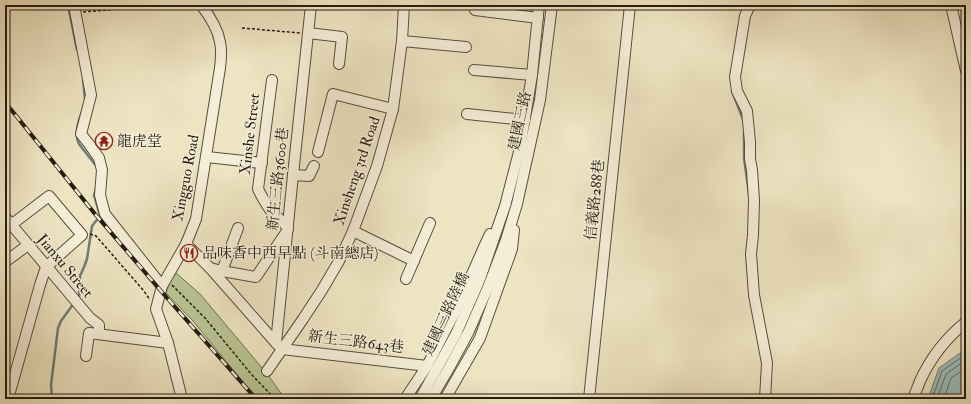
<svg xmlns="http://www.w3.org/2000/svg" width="971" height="404" font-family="'IM FELL Double Pica','Noto Serif TC',serif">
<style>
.green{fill:#b8c493;stroke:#6e7052}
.water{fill:#9cbdbb;stroke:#6c7d77}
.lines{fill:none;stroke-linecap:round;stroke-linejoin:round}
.shore{stroke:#606c66;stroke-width:1}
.stream{stroke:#6c7d77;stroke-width:2.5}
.minor-casing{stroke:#574e3d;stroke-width:12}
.path{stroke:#251c11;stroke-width:1.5;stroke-dasharray:3 2;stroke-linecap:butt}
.minor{stroke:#f4edd7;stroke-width:10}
.rail-casing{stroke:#251c11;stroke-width:4}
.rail{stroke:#f4edd7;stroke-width:2.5;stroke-dasharray:8;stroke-linecap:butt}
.labels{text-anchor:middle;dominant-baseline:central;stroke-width:3;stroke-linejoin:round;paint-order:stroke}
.street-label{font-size:15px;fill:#251c11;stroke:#f4edd7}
.poi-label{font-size:15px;fill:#251c11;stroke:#f4edd7;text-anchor:start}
</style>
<rect width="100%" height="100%" fill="#eee4c2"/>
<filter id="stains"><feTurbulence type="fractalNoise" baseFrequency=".005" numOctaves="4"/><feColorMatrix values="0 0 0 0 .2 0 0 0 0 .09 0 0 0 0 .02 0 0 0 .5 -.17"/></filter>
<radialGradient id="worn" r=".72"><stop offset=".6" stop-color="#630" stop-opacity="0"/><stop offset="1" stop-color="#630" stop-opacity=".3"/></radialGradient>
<!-- green -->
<path class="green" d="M175,272L200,294L268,375L285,399H259L244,383L193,321L166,293L169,284Z"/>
<!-- water -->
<path class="water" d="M966,349V399H928L939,368Z"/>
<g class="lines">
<!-- shore -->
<g class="shore">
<path d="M932,399L942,371L966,354"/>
<path d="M937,399L946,374L966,360"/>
<path d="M944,399L951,378L966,368"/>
</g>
<!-- stream -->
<g class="stream">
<path d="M68,5L77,50"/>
<path d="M83,79L85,99"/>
<path d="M732,91L744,122"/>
<path d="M82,112C78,122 74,134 79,144L97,167"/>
<path d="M744,133V158L749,194"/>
<path d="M77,299L79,297L80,276L84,267L87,259L92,226L100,216L94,195L96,189"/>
<path d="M52,399L51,385L58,328L61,321L74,303"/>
</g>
<defs>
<g id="minor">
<path d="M74,5L91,95L81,134L89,144L99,158L102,170L100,195L105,214L162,286"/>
<path d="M311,5L293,175L276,343L282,349L427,366"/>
<path d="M750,5L745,16L735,77L737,91L747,111L750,142V159L752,170L754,200L753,235L751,254L754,295L767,363L765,399"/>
<path d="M951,5L966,71"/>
<path d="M475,10L538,18"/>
<path d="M308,33L342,37L339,64"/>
<path d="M402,41L466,47"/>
<path d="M474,70L532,75"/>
<path d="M272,80L258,189C262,197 266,205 272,212C278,218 284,222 288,229"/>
<path d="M467,114L525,120"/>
<path d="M318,152L333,94L393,109"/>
<path d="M207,157L262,163"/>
<path d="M293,175L309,176L314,166"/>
<path d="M5,217L90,318L99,325V334"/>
<path d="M353,231L414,261"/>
<path d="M186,244L210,268L276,343"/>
<path d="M5,262L28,245"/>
<path d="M210,268L222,271L256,277L287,231"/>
<path d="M222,271L238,228"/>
<path d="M406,279L430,223"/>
<path d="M86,356L89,333L168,343"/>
<path d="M267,371L303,319L322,290L339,261L353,231L377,166L393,109L402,41L404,5"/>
<path d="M8,399L40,285L46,267L82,235L49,196L11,225"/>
<path d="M182,399L168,343L156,309L162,286L186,244L196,219L220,68C221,60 222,51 220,42C218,30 209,15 201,5"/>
<path d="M405,399L427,366L456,310L484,247L490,234"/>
<path d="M420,399L456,334L480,279L505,206L520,148L532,75L539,5"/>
<path d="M431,399L449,368L468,333L489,285L506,240L517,204L540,100L552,5"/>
<path d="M445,399L480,338L512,249L514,230"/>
<path d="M589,399L630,5"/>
<path d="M913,399C915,393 918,387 920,381C931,357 946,338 966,322"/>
</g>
</defs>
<!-- minor casing -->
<use href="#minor" class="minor-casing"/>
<!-- path -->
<g class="path">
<path d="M83,12L169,5"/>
<path d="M242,28L300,33"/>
<path d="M90,234L96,236L144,291L150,300"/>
<path d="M172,285L205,318L252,375L275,399"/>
</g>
<!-- minor -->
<use href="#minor" class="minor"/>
<defs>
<path id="rail" d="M5,102L95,214L161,291L256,399"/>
</defs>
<!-- rail casing -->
<use href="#rail" class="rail-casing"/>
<!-- rail -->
<use href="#rail" class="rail"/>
</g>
<!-- icons -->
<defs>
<symbol id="temple-ring" viewBox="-11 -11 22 22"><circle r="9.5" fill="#f4edd7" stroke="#8f2418" stroke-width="1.5"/><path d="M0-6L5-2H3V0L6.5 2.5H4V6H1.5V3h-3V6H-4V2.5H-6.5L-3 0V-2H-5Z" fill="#8f2418"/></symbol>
<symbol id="restaurant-ring" viewBox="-11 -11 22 22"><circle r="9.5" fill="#f4edd7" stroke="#8f2418" stroke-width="1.5"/><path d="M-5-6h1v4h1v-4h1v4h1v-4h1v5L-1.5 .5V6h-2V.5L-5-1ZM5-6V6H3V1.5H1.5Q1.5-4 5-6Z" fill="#8f2418"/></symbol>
</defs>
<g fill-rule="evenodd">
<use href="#temple-ring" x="94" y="131" width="20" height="20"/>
<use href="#restaurant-ring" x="179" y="243" width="20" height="20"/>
</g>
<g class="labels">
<!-- street labels -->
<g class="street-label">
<text transform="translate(520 121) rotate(-78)">建國三路</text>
<text transform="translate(250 134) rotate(-83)">Xinshe Street</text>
<text transform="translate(357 171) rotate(-71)">Xinsheng 3rd Road</text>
<text transform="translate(186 178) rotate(-79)">Xingguo Road</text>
<text transform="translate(278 179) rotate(-84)">新生三路3600巷</text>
<text transform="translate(595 200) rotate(-84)">信義路288巷</text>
<text transform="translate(65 266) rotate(50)">Jianxu Street</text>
<text transform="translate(446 314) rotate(-65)">建國三路陸橋</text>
<text transform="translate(356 342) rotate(7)">新生三路643巷</text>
</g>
<!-- poi labels -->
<g class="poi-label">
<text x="117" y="141">龍虎堂</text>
<text x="202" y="253">品味香中西早點 (斗南總店)</text>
</g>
</g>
<!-- margin -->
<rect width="971" height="404" fill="none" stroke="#eee4c2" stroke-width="20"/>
<rect x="6" y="6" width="959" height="392" fill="none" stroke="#251c11" stroke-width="2"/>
<rect x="10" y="10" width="951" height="384" fill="none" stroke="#251c11"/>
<rect width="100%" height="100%" filter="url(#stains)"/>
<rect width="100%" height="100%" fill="url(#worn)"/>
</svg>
